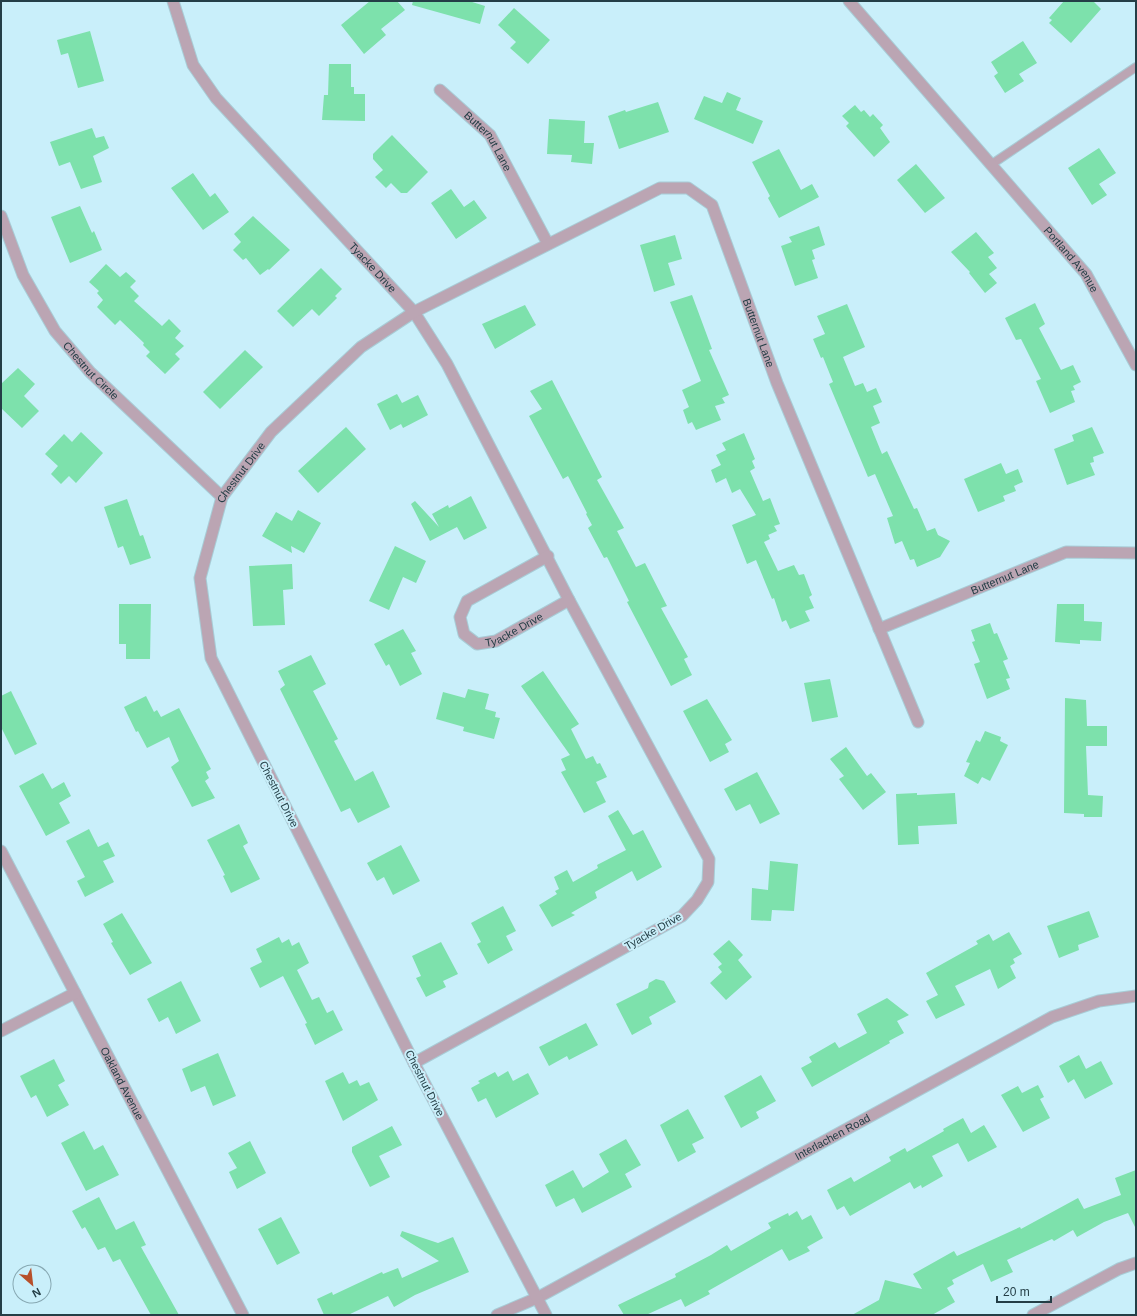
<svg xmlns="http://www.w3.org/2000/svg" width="1137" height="1316" font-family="Helvetica,sans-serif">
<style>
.building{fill:#7de1ac}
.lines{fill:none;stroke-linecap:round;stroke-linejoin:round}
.service-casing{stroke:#a8ccd6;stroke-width:10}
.minor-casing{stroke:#a8ccd6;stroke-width:13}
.tertiary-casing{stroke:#a8ccd6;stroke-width:13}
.service{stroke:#bba5b3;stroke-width:8}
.minor{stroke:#bba5b3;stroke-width:11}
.tertiary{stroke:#bba5b3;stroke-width:11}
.labels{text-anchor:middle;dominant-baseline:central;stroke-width:4;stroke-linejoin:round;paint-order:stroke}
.street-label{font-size:11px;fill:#243e46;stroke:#c9effa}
</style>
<rect width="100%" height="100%" fill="#c9effa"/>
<!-- building -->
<g class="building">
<path d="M370,1H397L405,10L381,29L386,35L364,54L341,25Z"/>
<path d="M413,1H469L485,6L480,24L412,5Z"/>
<path d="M1064,1H1093L1101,9L1071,43L1049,23L1052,20L1049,18Z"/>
<path d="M514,8L550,40L528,64L510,48L516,42L498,25Z"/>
<path d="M90,31L104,81L78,88L68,53L61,55L57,40Z"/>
<path d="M1023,41L1037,63L1019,74L1024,81L1005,93L994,76L998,73L991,62Z"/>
<path d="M329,64H351V87H354V94H365V121L322,120L324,95H328Z"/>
<path d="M727,92L741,98L736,110L763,121L753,144L694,119L704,96L722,103Z"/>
<path d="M658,102L669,132L619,149L608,116L625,110L626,112Z"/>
<path d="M855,105L861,112L864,110L870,117L873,114L883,125L880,128L890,142L874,157L846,126L849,123L842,116Z"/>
<path d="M549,119L585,121L584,143H594L592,164L571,162L572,155L547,154Z"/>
<path d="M92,128L96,138L104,136L109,148L93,156L102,182L81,189L70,162L59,166L50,142Z"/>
<path d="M392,135L428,172L407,193H401L391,183L386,188L375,177L383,170L373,159V154Z"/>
<path d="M1099,148L1116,173L1099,184L1107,195L1092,205L1068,168Z"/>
<path d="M779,149L801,190L812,184L819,197L779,218L768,198L770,196L752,162Z"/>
<path d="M916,164L945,198L925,213L897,180Z"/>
<path d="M193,173L210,197L215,193L229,212L203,230L171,188Z"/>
<path d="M451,189L464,207L474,200L487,218L456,239L431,203Z"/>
<path d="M80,206L92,233L94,231L102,250L70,263L51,217Z"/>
<path d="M253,216L290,250L269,270L268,269L260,275L246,258L243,260L233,250L241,242L234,234Z"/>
<path d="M819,226L825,245L812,250L815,259L812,260L818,278L795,286L781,246L792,242L789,237Z"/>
<path d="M976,232L994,253L988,257L997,268L989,274L997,283L985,293L969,273L970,272L951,252Z"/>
<path d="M675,235L682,259L668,263L675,285L654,292L640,245Z"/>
<path d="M106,264L120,277L126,272L136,281L130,287L139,296L134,301L162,326L169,319L181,331L175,338L184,346L175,354L180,359L165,374L146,356L150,352L143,345L144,343L120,320L115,325L97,307L103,300L97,293L99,291L89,282Z"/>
<path d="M321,268L342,289L335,296L337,298L319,316L312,309L293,327L277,311Z"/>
<path d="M692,295L712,349L709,350L729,395L722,398L725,403L715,406L721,420L696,430L692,422L688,424L683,410L689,407L682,390L701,381L670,302Z"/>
<path d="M1035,303L1045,324L1039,328L1061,370L1073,365L1081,382L1073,386L1075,390L1071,391L1075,402L1050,413L1036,381L1041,379L1021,339L1016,340L1005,318Z"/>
<path d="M847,304L865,347L843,357L855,386L863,383L867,392L876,388L882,402L873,406L880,423L871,427L882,454L887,451L914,509L917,508L927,531L935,528L938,535L950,541L940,557L917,567L914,559L910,560L902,541L895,544L887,518L893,516L875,474L868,477L829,384L833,382L823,357L821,358L813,339L825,334L817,316Z"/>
<path d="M525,305L536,325L495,349L482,324Z"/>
<path d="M245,350L263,367L220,409L203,392Z"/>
<path d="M18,368L35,384L24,396L39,411L22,428L1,408V384Z"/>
<path d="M552,380L602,477L597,480L624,528L617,531L636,567L645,563L667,606L661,608L688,657L684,659L692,675L671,686L627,602L629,601L607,557L604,558L588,528L592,525L586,514L587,513L568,476L563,479L529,416L542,409L530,391Z"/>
<path d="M397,394L402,403L418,395L428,415L403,428L401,424L390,430L377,404Z"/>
<path d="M346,427L366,449L318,493L298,471Z"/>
<path d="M1092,427L1104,453L1093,457L1094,462L1090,463L1095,475L1067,485L1054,449L1074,441L1072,435Z"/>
<path d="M81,432L103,453L76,483L69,476L61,484L51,474L58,466L45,454L64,434L72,442Z"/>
<path d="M744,433L755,459L752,461L755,468L750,471L763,501L770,498L780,524L774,526L777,531L768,535L767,532L770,539L764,542L778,571L794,565L799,575L804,574L812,595L809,597L814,608L805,611L810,621L790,629L786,620L782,622L774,598L772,599L756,560L747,564L732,525L756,515L740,489L732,493L726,478L716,483L711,470L721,465L716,455L726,450L722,443Z"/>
<path d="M1001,463L1006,474L1018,469L1023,482L1014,486L1016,491L1003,496L1005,501L978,512L964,479Z"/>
<path d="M471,496L487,528L464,540L457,527L430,541L411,504L415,501L439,527L432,514L448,505L449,508Z"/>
<path d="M127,499L140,536L143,535L151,558L130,565L123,546L118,548L104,507Z"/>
<path d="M298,510L321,523L304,553L291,546L292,553L262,536L276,512L292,521Z"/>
<path d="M395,546L426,561L416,583L403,577L389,610L369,601Z"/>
<path d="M292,564L293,589L283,590L285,625L253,626L249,566Z"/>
<path d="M119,604H151L150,659H126V644H119Z"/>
<path d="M1057,604H1084V621L1102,622L1101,641L1080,640V644L1055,642Z"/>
<path d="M990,623L994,634L997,633L1008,659L1003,661L1010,678L1006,679L1010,689L987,699L974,664L980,662L972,642L975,641L971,630Z"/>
<path d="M403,629L416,651L411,653L422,674L400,686L389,664L386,666L374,644Z"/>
<path d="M311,655L326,684L313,691L338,739L334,741L355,781L373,771L390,807L358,823L350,808L341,812L280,689L285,685L278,671Z"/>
<path d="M543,671L579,724L571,729L586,759L593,756L597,764L600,763L607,777L596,782L606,802L584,813L561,772L566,770L561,759L570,755L521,686Z"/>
<path d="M830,679L838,717L812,722L804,683Z"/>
<path d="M468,689L489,694L485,709L496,712L495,717L500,718L494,739L463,731L464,727L436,719L443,692L465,698Z"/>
<path d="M11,691L37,744L15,755L1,727V696Z"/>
<path d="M146,696L154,712L157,710L161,717L179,708L211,769L206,772L209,778L205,781L215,798L192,807L171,767L179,761L169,737L147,748L138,731L136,732L124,707Z"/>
<path d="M1065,698L1086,700L1087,726H1107V746H1086L1088,795L1103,796L1102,817H1084V814L1064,813Z"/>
<path d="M707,699L732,740L725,744L729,752L710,762L683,711Z"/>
<path d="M985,731L1001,737L1000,741L1008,745L990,781L982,777L978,784L964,776L970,763L966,762L976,740L980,742Z"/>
<path d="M846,747L867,776L871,773L886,792L863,810L839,779L844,776L830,759Z"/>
<path d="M757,772L780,814L760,824L750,804L736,811L724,789Z"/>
<path d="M43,773L52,789L64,782L71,796L59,803L70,823L46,836L19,786Z"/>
<path d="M917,793V795L955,793L957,824L918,826L919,844L898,845L896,794Z"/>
<path d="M618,810L633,835L643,830L662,867L637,881L632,871L595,892L597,898L571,913L575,915L552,927L539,905L557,894L555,891L559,889L554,877L567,870L573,882L598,868L597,865L626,850L608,816Z"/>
<path d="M239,824L248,843L243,846L260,879L231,893L223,876L225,875L207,840Z"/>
<path d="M89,829L98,847L108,842L115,856L103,861L114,882L85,897L77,881L85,877L66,841Z"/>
<path d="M401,845L420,881L393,895L384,877L377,881L367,863Z"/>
<path d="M770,861L798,864L794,911L772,910L771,921L751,920L752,888L768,890Z"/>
<path d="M503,906L516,931L506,936L513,950L488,964L477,944L481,942L471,923Z"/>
<path d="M1089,911L1099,937L1078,945L1079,950L1059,958L1047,926Z"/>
<path d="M122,913L152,963L130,975L111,943L113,942L103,924Z"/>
<path d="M1009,932L1022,954L1013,959L1015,963L1010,966L1016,978L998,989L990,969L955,986L965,1005L936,1019L926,1001L938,995L926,973L978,944L976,941L989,934L993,941Z"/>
<path d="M279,937L282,943L289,939L292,946L299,942L309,963L297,970L312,1000L319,997L327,1013L333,1010L343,1030L315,1045L305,1024L307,1023L283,976L260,988L250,968L262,962L256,949Z"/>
<path d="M729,940L743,955L738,960L752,977L726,1000L710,983L722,972L718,967L722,964L713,954Z"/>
<path d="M441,942L458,974L443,981L446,987L426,997L416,978L421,976L412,956Z"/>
<path d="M656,979L664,981L676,1002L649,1017L652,1024L632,1035L616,1004L648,988L649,983Z"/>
<path d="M181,981L201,1021L176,1034L168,1017L159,1022L147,999Z"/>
<path d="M887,998L909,1015L897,1021L904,1033L889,1041L890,1043L812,1087L801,1068L812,1062L809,1057L835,1042L839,1048L867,1033L857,1014Z"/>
<path d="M586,1023L598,1045L569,1060L567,1056L549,1066L539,1047Z"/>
<path d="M218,1053L236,1096L213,1106L205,1086L191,1092L182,1069Z"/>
<path d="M1079,1055L1086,1069L1101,1061L1113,1084L1085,1099L1074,1079L1068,1083L1059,1066Z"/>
<path d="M54,1059L65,1081L58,1085L69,1105L47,1117L36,1095L31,1098L20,1076Z"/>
<path d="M508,1071L513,1081L528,1073L539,1094L496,1118L486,1098L478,1102L471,1088L480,1083L478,1081L495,1072L498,1077Z"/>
<path d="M343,1072L349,1084L357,1080L360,1086L369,1082L378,1100L343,1121L325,1081Z"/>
<path d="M761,1075L776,1101L756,1112L759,1118L741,1128L724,1096Z"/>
<path d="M1038,1085L1044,1097L1040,1099L1050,1118L1023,1132L1001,1095L1018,1086L1022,1093Z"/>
<path d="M688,1109L704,1138L692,1144L696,1152L678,1162L660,1125Z"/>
<path d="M963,1118L971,1133L984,1125L997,1147L968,1162L958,1143L932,1156L943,1176L922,1188L921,1185L914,1189L910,1182L850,1216L844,1206L837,1210L827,1190L851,1177L854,1182L891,1161L889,1157L905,1148L907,1152L944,1131L943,1129Z"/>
<path d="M392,1126L402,1145L379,1156L390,1177L370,1187L352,1152V1147Z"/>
<path d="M84,1131L94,1150L103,1145L119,1175L86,1191L61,1143Z"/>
<path d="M626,1139L641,1165L625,1174L632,1187L582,1213L574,1198L556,1207L545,1185L573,1170L583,1188L609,1172L599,1154Z"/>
<path d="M250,1141L266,1173L237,1189L229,1172L237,1168L228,1153Z"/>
<path d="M1136,1170V1229L1128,1213L1104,1222L1077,1237L1073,1230L1054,1241L1052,1239L1007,1260L1013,1272L991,1282L983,1264L952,1280L954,1284L947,1288L955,1302L932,1315H852L879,1300L885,1280L922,1289L913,1274L954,1251L957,1256L1020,1227L1021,1229L1078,1198L1084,1209L1121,1195L1115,1178Z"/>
<path d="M99,1197L116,1230L134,1221L146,1245L141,1247L179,1315H151L120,1259L113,1262L105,1247L98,1250L85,1227L82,1229L72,1211Z"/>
<path d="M797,1211L802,1220L811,1215L823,1238L807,1247L810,1251L789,1261L782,1249L708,1291L710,1294L685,1307L681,1299L646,1315H624L618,1305L676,1277L675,1274L711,1255L727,1245L731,1251L771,1228L768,1223L788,1213L789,1216Z"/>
<path d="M281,1217L300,1253L277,1265L258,1229Z"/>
<path d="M402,1231L438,1243L453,1237L469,1272L415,1295L394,1307L388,1296L348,1315H324L317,1299L332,1292L333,1295L382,1272L383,1274L398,1268L402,1278L439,1261L400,1236Z"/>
</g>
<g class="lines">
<defs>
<path id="service" d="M992,164L1136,67"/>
<g id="minor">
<path id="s1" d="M173,1L193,65L216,98L414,312L447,364L569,600L709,859L708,882L697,900L682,916L414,1063"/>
<path id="s2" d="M440,90L490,135L548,244"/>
<path id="s3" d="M1,216L23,275L55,331L90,372L222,497"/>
<path id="s4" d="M548,556L467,601L460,617L464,634L477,644L496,641L569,600"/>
<path id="s5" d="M879,629L1066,552L1136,553"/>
<path id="s6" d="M1,851L243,1315"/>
<path d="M1,1031L75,993"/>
<path id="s7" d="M497,1315L537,1298L1052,1017L1099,1001L1136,996"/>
<path id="s8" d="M546,1315L414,1063L211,658L200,578L222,497L271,432L361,347L414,312L660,188H688L712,205L777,383L918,722"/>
<path d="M1033,1315L1119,1269L1136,1263"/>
</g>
<g id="tertiary">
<path id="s9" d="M849,1L1086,274L1136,365"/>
</g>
</defs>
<!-- service casing -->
<use href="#service" class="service-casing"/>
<!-- minor casing -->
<use href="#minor" class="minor-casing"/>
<!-- tertiary casing -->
<use href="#tertiary" class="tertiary-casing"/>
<!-- service -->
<use href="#service" class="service"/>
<!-- minor -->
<use href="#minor" class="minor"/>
<!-- tertiary -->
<use href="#tertiary" class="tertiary"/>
</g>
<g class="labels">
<!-- street labels -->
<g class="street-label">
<text stroke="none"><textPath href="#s2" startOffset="71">Butternut Lane</textPath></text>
<text stroke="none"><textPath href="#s9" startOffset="341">Portland Avenue</textPath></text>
<text stroke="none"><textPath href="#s1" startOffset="338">Tyacke Drive</textPath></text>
<text stroke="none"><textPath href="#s8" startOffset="1640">Butternut Lane</textPath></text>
<text stroke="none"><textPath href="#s3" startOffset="181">Chestnut Circle</textPath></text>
<text stroke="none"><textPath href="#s8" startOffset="933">Chestnut Drive</textPath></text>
<text stroke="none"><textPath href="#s5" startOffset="136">Butternut Lane</textPath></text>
<text stroke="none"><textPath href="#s4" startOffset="184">Tyacke Drive</textPath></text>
<text transform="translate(279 794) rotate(63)">Chestnut Drive</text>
<text transform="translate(653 931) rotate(-30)">Tyacke Drive</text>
<text stroke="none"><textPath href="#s6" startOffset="262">Oakland Avenue</textPath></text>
<text transform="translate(425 1083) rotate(63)">Chestnut Drive</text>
<text stroke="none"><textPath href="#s7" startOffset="380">Interlachen Road</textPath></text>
</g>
</g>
<!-- border -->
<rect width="1137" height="1316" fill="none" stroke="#243e46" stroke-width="4"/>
<!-- north arrow -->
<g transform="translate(32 1284) rotate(152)"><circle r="19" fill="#c9effa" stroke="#87a8b2"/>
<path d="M0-3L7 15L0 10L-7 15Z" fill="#b7502b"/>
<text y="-6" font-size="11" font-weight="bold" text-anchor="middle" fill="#243e46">N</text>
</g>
<!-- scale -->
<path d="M997 1296v6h54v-6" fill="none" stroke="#243e46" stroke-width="2"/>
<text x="1003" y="1296" font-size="12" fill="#243e46" stroke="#c9effa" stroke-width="3" paint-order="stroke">20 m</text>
</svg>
